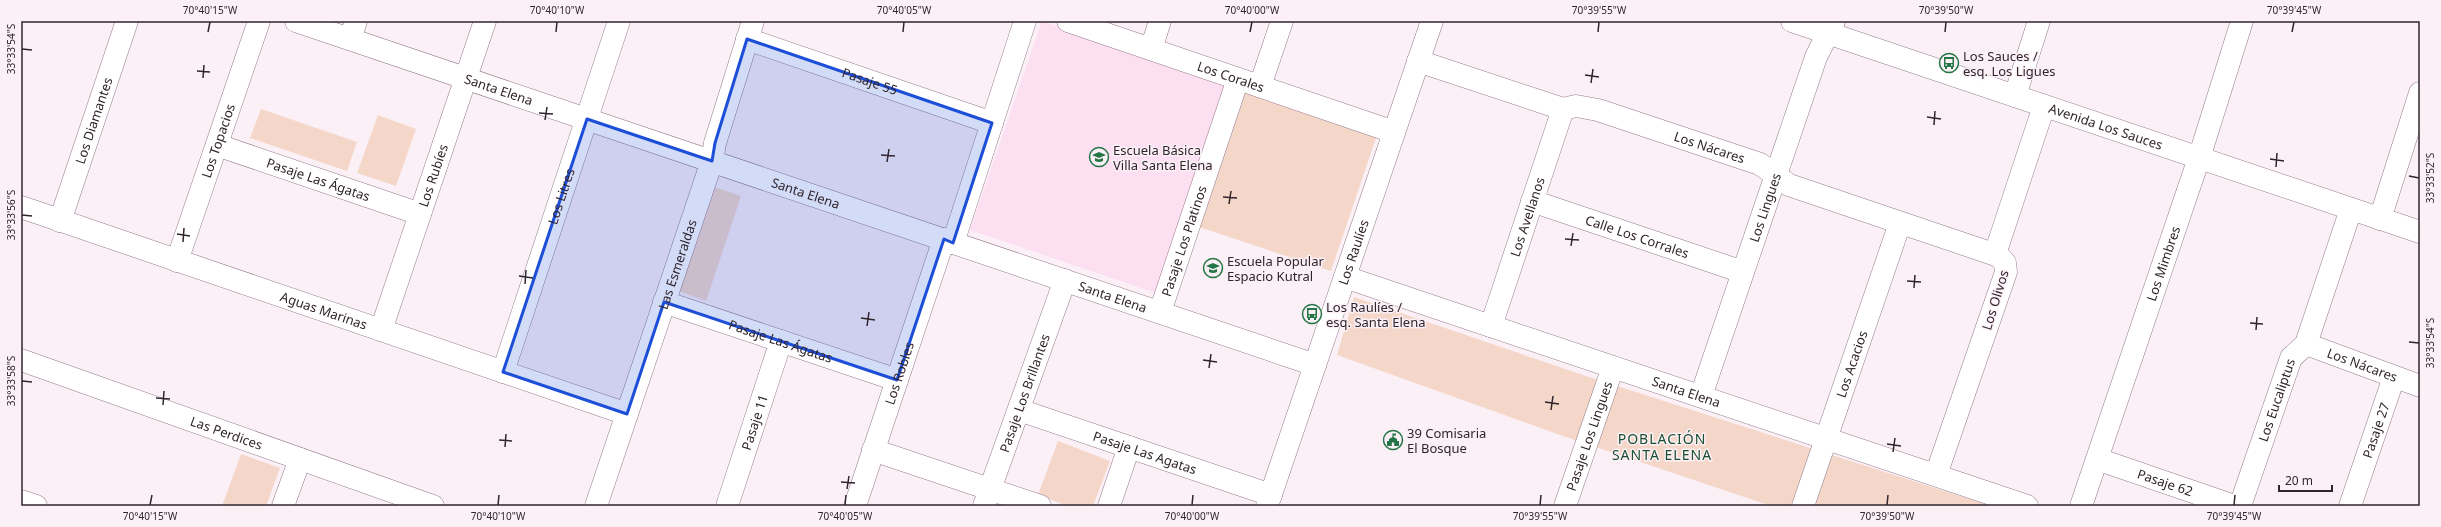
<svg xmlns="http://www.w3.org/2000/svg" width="2441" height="527" font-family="'Noto Sans',sans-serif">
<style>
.built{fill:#fcdff1}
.green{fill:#f4d7c8}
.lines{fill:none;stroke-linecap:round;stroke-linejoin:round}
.minor-casing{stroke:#967c8d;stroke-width:23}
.minor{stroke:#fff;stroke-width:22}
.marked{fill:#1d4ed8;fill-opacity:0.2;stroke:#1d4ed8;stroke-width:3;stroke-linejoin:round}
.ticks{fill:none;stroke:#30252c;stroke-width:1.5}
.labels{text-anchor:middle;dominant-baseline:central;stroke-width:3;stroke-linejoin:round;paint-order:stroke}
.poi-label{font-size:13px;fill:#30252c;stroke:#fcf0f7;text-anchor:start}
.street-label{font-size:13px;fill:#30252c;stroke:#fcf0f7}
.neighbourhood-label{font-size:14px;letter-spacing:1px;fill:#194f2f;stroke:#fcf0f7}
.neatline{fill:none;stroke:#30252c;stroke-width:1.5}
.ticks-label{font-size:10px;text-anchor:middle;fill:#30252c}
</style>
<rect width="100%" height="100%" fill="#fcf0f7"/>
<!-- built -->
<path class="built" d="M1042,21L1228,85L1156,293L970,230Z"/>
<!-- green -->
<g class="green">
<path d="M1241,91L1377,135L1331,271L1196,226Z"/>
<path d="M261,109L357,142L347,171L250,138Z"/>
<path d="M378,115L416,129L396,186L357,173Z"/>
<path d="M714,187L741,196L706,301L679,291Z"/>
<path d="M1354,297L1586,376L1991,506H1771L1563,436L1337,355Z"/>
<path d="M1058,441L1110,461L1093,506H1068L1038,495Z"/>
<path d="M241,454L280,468L266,506H222Z"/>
</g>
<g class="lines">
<defs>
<g id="minor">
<path id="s1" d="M296,21L1315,365"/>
<path id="s2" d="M1068,21L1394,132"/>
<path id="s3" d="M1792,21L2420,232"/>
<path d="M350,39L356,21"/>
<path id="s4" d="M747,39L992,123"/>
<path d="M1151,49L1160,21"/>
<path id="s5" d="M1418,61L1563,109L1576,106L1598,110L1760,164L1789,185L1999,256L2005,263L2006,272L1936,475"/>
<path d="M1260,86L1282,21"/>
<path d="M2015,96L2039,21"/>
<path id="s6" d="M217,145L420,214"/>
<path id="s7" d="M1532,201L1743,272"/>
<path id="s8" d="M21,207L627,414"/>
<path d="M2380,219L2420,93"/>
<path id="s9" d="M60,221L127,21"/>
<path d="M953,243L1025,21"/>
<path d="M1995,254L2044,106"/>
<path id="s10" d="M177,261L259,21"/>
<path id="s11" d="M1345,277L2027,506"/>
<path id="s12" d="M664,302L897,380"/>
<path id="s13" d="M1160,312L1238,79"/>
<path id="s14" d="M1491,326L1563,109"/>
<path id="s15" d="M381,330L485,21"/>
<path id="s16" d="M2306,344L2420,386"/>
<path id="s17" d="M21,360L433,506"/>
<path id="s18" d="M503,372L619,21"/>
<path id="s19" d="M1701,396L1816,57L1834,21"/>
<path id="s20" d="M1019,410L1271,495"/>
<path d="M873,450L1040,506"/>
<path id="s21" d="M2097,459L2234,506"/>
<path d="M21,501L36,506"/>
<path id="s22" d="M728,503L781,341"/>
<path d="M283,506L300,459"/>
<path id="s23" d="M596,506L712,161L715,143L753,21"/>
<path id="s24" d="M855,506L944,239"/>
<path id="s25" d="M984,506L1065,280"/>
<path d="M1109,506L1129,447"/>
<path id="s26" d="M1267,506L1432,21"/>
<path id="s27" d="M1565,506L1613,367"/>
<path id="s28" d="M1803,506L1900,223"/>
<path id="s29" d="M2081,506L2199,158L2242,21"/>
<path id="s30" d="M2240,506L2291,358L2306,344L2351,209"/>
<path id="s31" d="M2350,506L2394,377"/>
</g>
</defs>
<!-- minor casing -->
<use href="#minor" class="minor-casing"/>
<!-- minor -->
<use href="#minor" class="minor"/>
</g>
<!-- marked area -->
<path class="marked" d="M747,39L992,123L953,243L944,239L897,380L664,302L627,414L503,372L587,119L712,161L715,143Z"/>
<!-- ticks -->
<path class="ticks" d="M208,32L210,22M556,32L557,22M903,32L904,22M1250,32L1252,22M1598,32L1599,22M1945,32L1946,22M2292,32L2294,22M22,49L32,50M197,71L210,72M1585,75L1599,77M203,78L204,65M1591,83L1593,69M539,113L553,114M1927,117L1941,119M545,120L547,107M1934,125L1935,111M881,155L895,156M2270,159L2284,161M887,162L889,149M2276,167L2277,153M2409,176L2419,178M1223,197L1237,198M1229,204L1231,191M22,215L32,216M177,234L190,236M1565,239L1579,240M183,242L184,228M1571,246L1573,233M519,276L533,278M1907,281L1921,282M525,284L526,270M1914,288L1915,275M861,318L875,320M2250,323L2263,324M867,326L869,312M2256,330L2257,317M2409,342L2419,343M1203,360L1217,362M1209,368L1211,354M22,381L32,382M156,398L170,399M1545,402L1559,404M163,405L164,391M1551,410L1553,396M499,440L512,441M1887,444L1901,446M505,447L506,434M1893,452L1895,438M841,482L855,483M847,489L849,476M150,505L152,495M498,505L499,495M845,505L846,495M1192,505L1193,495M1540,505L1541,495M1887,505L1888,495M2234,505L2235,495"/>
<!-- icons -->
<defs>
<symbol id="bus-ring" viewBox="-11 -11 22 22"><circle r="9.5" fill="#fcf0f7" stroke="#257646" stroke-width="1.5"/><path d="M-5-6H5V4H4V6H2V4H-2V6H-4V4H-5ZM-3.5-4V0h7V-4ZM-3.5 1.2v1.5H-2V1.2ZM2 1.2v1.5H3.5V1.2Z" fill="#257646"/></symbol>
<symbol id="school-ring" viewBox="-11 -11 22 22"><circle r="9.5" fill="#fcf0f7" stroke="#257646" stroke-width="1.5"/><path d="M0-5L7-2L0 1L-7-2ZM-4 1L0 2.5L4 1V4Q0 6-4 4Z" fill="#257646"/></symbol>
<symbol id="civic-ring" viewBox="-11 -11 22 22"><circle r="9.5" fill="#fcf0f7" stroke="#257646" stroke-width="1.5"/><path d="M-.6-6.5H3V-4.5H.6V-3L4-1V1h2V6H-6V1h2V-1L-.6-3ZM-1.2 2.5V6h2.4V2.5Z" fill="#257646"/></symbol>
</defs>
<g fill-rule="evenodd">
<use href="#bus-ring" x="1938" y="52" width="22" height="22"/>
<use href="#school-ring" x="1088" y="146" width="22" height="22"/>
<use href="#school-ring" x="1202" y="257" width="22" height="22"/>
<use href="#bus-ring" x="1301" y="303" width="22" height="22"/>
<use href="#civic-ring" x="1382" y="429" width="22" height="22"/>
</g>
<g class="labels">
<!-- poi labels -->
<g class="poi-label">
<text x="1963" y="56">Los Sauces /<tspan x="1963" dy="15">esq. Los Ligues</tspan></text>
<text x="1113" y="150">Escuela Básica<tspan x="1113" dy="15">Villa Santa Elena</tspan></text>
<text x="1227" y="261">Escuela Popular<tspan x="1227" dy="15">Espacio Kutral</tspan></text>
<text x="1326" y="307">Los Raulíes /<tspan x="1326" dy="15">esq. Santa Elena</tspan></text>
<text x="1407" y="433">39 Comisaria<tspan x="1407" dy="15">El Bosque</tspan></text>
</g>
<!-- street labels -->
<g class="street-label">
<text stroke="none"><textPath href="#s2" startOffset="172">Los Corales</textPath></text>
<text stroke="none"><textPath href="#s4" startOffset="130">Pasaje 55</textPath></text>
<text stroke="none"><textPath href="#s1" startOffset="214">Santa Elena</textPath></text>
<text stroke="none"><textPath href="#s9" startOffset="106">Los Diamantes</textPath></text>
<text stroke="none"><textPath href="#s3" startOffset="331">Avenida Los Sauces</textPath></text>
<text stroke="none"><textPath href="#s10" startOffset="127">Los Topacios</textPath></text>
<text stroke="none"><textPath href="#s5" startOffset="306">Los Nácares</textPath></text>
<text stroke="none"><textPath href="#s15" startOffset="163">Los Rubíes</textPath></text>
<text stroke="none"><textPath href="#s6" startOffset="107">Pasaje Las Ágatas</textPath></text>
<text stroke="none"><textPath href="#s1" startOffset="538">Santa Elena</textPath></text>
<text stroke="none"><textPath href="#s18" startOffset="185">Los Litres</textPath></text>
<text stroke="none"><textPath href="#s19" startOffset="199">Los Lingues</textPath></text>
<text stroke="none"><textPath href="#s14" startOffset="115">Los Avellanos</textPath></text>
<text stroke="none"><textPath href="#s7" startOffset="111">Calle Los Corrales</textPath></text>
<text stroke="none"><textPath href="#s13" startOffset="75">Pasaje Los Platinos</textPath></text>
<text stroke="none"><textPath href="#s26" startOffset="268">Los Raulíes</textPath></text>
<text stroke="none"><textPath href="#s23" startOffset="255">Las Esmeraldas</textPath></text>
<text stroke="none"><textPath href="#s29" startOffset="256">Los Mimbres</textPath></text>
<text stroke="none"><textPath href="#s1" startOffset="862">Santa Elena</textPath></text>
<text transform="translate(1995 300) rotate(-73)">Los Olivos</text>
<text stroke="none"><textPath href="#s8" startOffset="320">Aguas Marinas</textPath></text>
<text stroke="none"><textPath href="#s12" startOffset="123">Pasaje Las Ágatas</textPath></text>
<text stroke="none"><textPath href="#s28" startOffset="150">Los Acacios</textPath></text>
<text stroke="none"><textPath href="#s16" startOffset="60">Los Nácares</textPath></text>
<text stroke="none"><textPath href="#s24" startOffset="140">Los Robles</textPath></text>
<text stroke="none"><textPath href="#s11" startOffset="360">Santa Elena</textPath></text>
<text stroke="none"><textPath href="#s25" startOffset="120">Pasaje Los Brillantes</textPath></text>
<text stroke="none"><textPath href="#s30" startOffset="112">Los Eucaliptus</textPath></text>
<text stroke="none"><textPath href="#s22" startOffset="85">Pasaje 11</textPath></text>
<text stroke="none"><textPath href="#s31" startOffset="80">Pasaje 27</textPath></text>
<text stroke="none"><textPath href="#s17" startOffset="218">Las Perdices</textPath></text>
<text stroke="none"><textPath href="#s27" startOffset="74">Pasaje Los Lingues</textPath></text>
<text stroke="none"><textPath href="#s20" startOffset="133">Pasaje Las Agatas</textPath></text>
<text stroke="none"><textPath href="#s21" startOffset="72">Pasaje 62</textPath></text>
</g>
<!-- neighbourhood labels -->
<g class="neighbourhood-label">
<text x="1662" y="438">POBLACIÓN<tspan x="1662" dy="16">SANTA ELENA</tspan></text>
</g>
</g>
<!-- border -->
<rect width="2441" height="527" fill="none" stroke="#fcf0f7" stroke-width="44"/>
<!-- scale -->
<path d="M2279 485v6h53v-6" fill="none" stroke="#30252c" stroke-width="2"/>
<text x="2285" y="485" font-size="12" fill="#30252c" stroke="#fcf0f7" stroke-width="3" paint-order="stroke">20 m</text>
<rect x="22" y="22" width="2397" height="483" class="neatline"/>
<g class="ticks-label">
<text x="210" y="14">70°40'15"W</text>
<text x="557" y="14">70°40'10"W</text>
<text x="904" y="14">70°40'05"W</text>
<text x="1252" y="14">70°40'00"W</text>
<text x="1599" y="14">70°39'55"W</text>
<text x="1946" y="14">70°39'50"W</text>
<text x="2294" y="14">70°39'45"W</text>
<text transform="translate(11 49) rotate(-90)" y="4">33°33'54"S</text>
<text transform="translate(2430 178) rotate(-90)" y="4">33°33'52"S</text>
<text transform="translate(11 215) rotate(-90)" y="4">33°33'56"S</text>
<text transform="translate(2430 343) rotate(-90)" y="4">33°33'54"S</text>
<text transform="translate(11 381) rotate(-90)" y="4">33°33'58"S</text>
<text x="150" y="520">70°40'15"W</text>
<text x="498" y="520">70°40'10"W</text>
<text x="845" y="520">70°40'05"W</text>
<text x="1192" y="520">70°40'00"W</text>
<text x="1540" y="520">70°39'55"W</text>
<text x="1887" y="520">70°39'50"W</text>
<text x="2234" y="520">70°39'45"W</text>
</g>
</svg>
